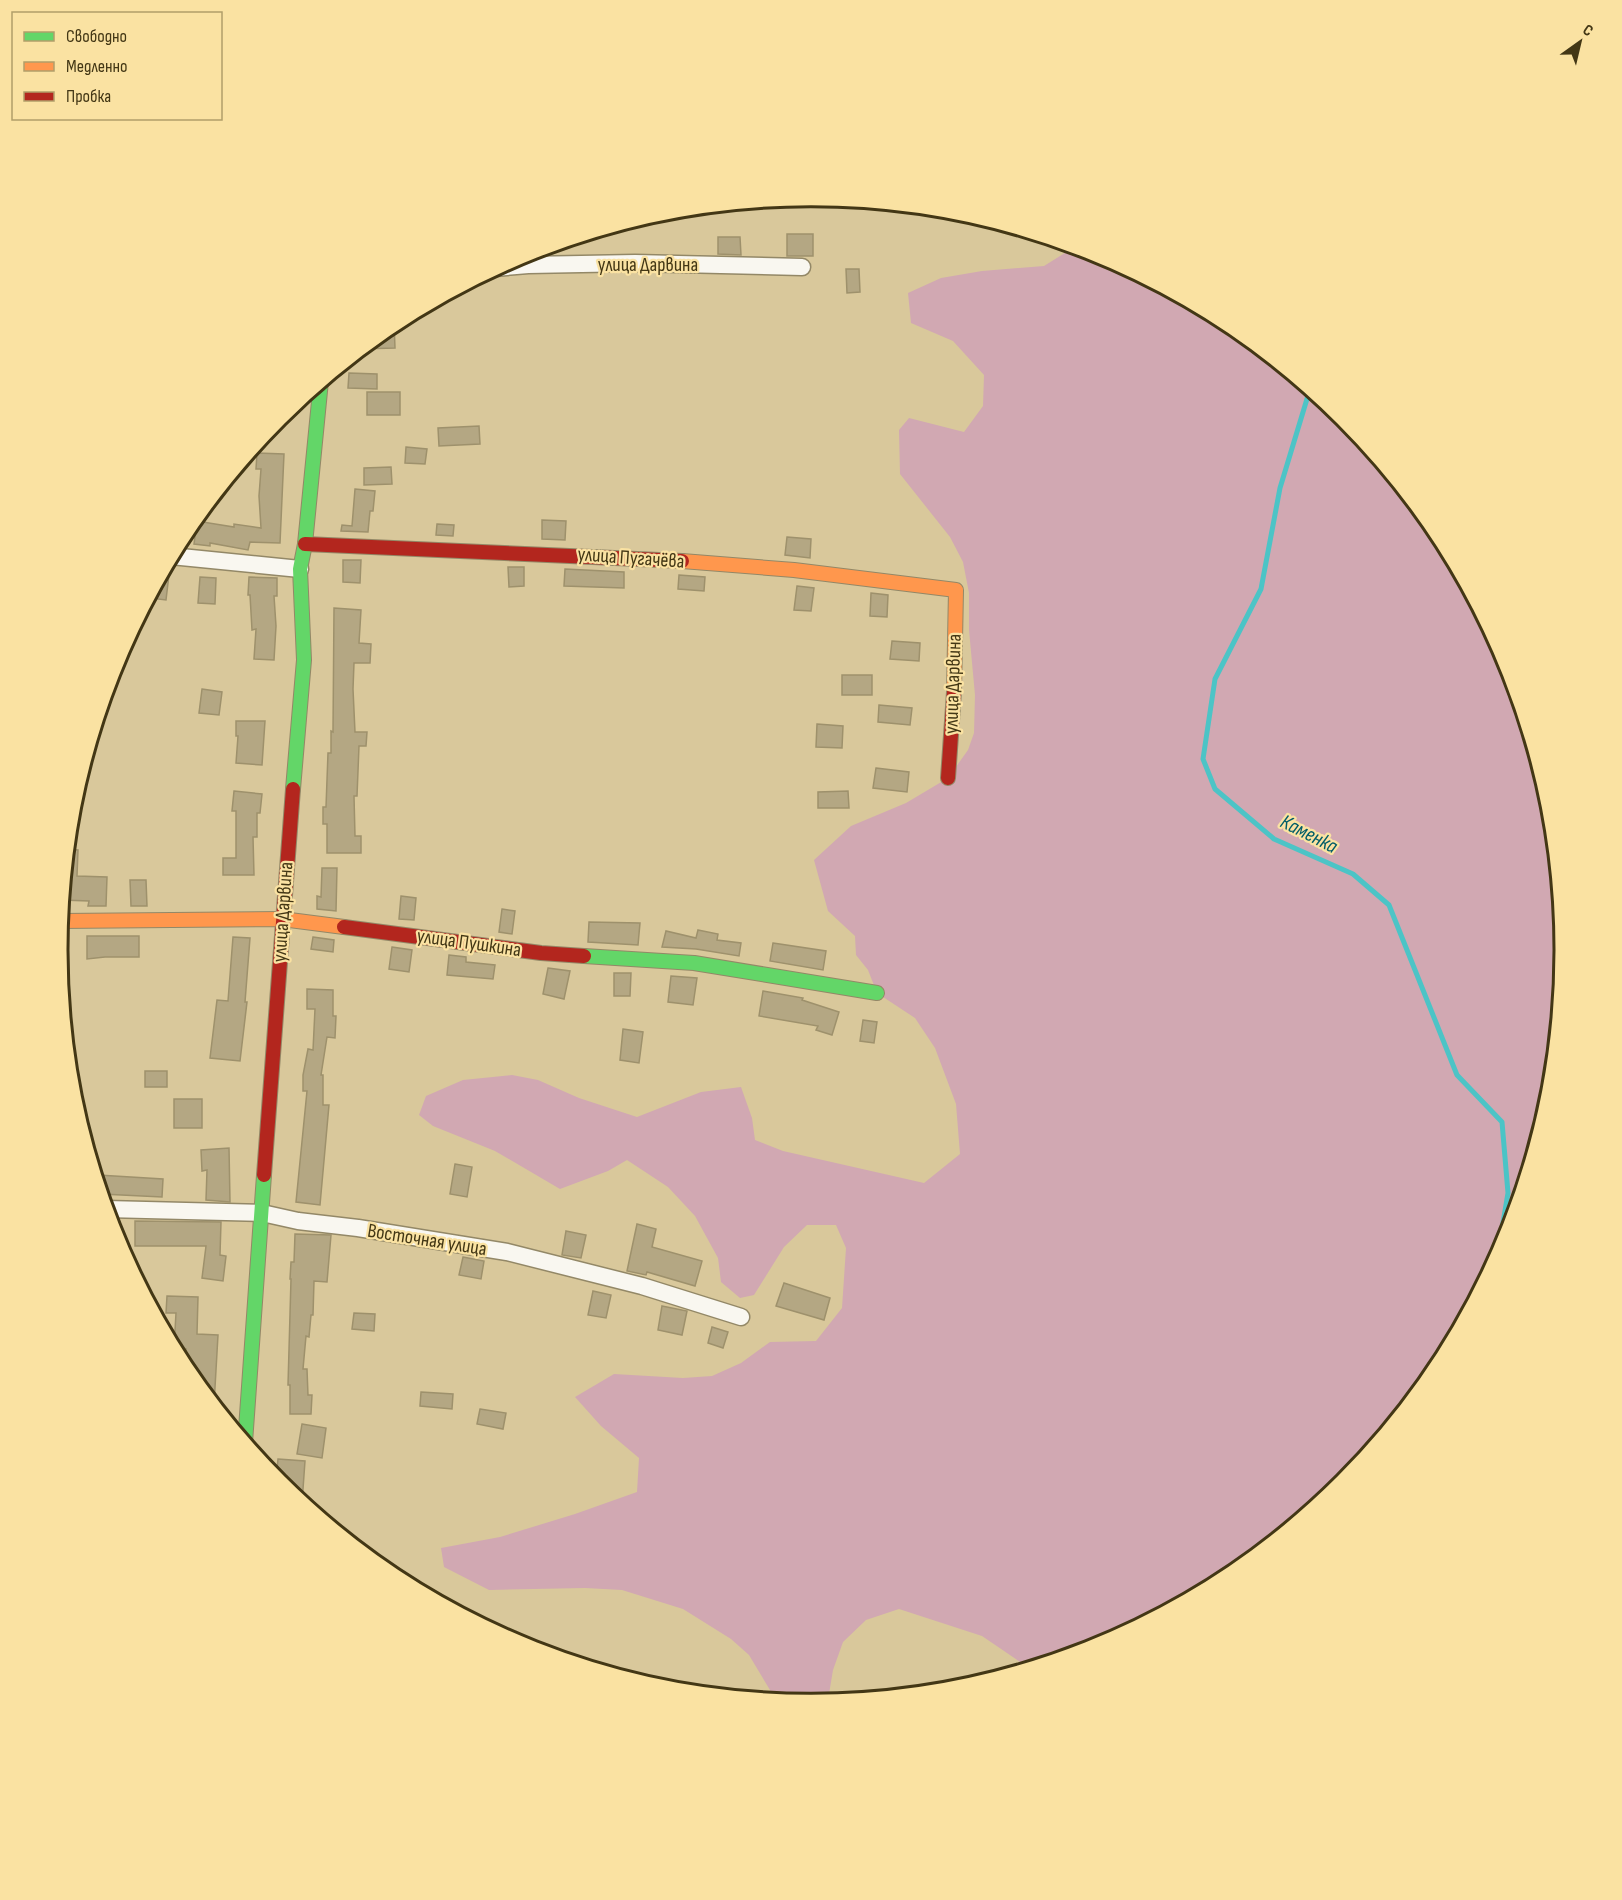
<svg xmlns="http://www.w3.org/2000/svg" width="1622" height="1900" font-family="'Sofia Sans Condensed',sans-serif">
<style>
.green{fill:#d1a8b2}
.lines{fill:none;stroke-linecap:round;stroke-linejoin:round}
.stream{stroke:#4cc4c6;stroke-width:5}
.building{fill:#b4a783;stroke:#9e916c;stroke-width:1.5}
.street-casing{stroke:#938867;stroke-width:19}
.fast-casing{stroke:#938867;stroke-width:16}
.slow-casing{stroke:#938867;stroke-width:16}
.jam-casing{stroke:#938867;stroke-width:16}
.street{stroke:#f9f7f0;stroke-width:16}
.fast{stroke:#63d668;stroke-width:14}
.slow{stroke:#ff974d;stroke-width:14}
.jam{stroke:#b3261e;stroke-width:14}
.labels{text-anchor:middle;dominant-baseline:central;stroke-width:4.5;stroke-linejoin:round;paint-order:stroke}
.street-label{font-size:20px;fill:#433715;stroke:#fae2a2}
.water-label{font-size:21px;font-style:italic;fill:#005c68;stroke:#fae2a2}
.rim{fill:none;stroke:#433715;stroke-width:3}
</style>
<rect width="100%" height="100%" fill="#d9c89b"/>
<!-- green -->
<path class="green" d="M1076,246L1100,254L1230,323L1344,417L1438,531L1508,662L1551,803L1565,950L1550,1097L1507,1239L1438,1369L1344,1483L1230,1577L1099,1647L1029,1668L982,1636L899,1609L866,1620L843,1642L833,1670L829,1694L821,1703L811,1704L781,1701L773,1695L749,1655L731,1639L683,1609L622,1590L585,1588L489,1590L444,1567L441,1548L500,1537L575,1514L637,1492L639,1458L601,1426L575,1397L614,1374L683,1378L712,1376L741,1363L770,1342L816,1341L842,1308L846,1248L836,1225H807L784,1247L754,1295L740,1298L721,1282L718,1258L695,1216L668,1187L627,1160L608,1171L560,1189L495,1151L433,1126L419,1115L426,1096L463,1080L512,1075L538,1080L579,1098L637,1117L701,1092L741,1087L752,1118L755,1140L783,1151L924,1183L960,1154L956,1104L935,1048L915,1018L877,993L868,970L856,955L855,936L828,911L814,860L851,826L906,803L948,778L968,750L974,733L975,695L969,630V593L963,562L950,537L900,474L899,430L909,418L964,432L983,406L984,375L953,341L911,323L908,293L941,278L982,271L1044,266Z"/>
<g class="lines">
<!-- stream -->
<path class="stream" d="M1310,389L1280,488L1261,589L1215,679L1203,759L1215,789L1274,839L1353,874L1389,905L1457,1075L1502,1122L1508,1193L1497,1259"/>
</g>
<!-- building -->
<g class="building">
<rect x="787" y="234" width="26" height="22"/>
<path d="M718,237H740L741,255L718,254Z"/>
<path d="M846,269H859L860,292L847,293Z"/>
<path d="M394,322L395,348L360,349L392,323Z"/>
<path d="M349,373L377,374V389L348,388Z"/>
<rect x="367" y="392" width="33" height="23"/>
<path d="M479,426L480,444L439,446L438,428Z"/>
<path d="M406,447L427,449L425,464L405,463Z"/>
<path d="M257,453L284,454L280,543L250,542L248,550L210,543V546L194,544L197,521L234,527V524L261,528L259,496L261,469H256Z"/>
<path d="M391,467L392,484L364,485V468Z"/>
<path d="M355,489L375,491L373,511H370L368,532L341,531L342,525L352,526Z"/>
<path d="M542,520L566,521L565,540L542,539Z"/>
<path d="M437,524L454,525L453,536L436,535Z"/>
<path d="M787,537L811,539L810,558L785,555Z"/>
<path d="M343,560H361L360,583L343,582Z"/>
<path d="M166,565L170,566L166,600L149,598Z"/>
<path d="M508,567H524V586L509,587Z"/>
<path d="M565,569L624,572V588L564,586Z"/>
<path d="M679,575L705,577L704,591L678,589Z"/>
<path d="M200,577L216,578L215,604L198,603Z"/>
<path d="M249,577L277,578V596H274L276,626L274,660L254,659L256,629L252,630L250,595H248Z"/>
<path d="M797,586L814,588L811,611L794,610Z"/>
<path d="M871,593L888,595L887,617L870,616Z"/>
<path d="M334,608L361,610L359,643L371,644L370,663H354L353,689L355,732H367L366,746H359L357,796H354L355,836H361V853H327V824H323V807H326L328,753H331V731L333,732Z"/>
<path d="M892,641L920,643L919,661L890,659Z"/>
<rect x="842" y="675" width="30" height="20"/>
<path d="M202,689L222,692L219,715L199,713Z"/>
<path d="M879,705L912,708L910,725L878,722Z"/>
<path d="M236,721H265L262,765L236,763L238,736H236Z"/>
<path d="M817,724L843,726L842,748L816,747Z"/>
<path d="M876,768L909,772L907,792L873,788Z"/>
<path d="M234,791L262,794L260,813H257V837H253L254,875H223V858H236V811H232Z"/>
<path d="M848,791L849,808H818V792Z"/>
<path d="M67,849L78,850L77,876L107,877L106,906H88L89,901L62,900Z"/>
<path d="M322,868H337L336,911L317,909V896L321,897Z"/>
<path d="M130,880H146L147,906H131Z"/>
<path d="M401,896L416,898L414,920L399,919Z"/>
<path d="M502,909L515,911L512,934L499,932Z"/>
<path d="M589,922L640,923L638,945L588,942Z"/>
<path d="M698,930L718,934L717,940L741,943L739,956L696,949L662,947L666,931L696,938Z"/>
<path d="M87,936H139V957H105L87,959Z"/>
<path d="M233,937L250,938L245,1002H247L240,1061L210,1058L217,1000L228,1001Z"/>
<path d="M313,937L334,940L333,952L311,949Z"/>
<path d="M773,943L826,951L823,970L770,961Z"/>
<path d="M392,947L412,950L409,972L389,969Z"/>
<path d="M449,955L466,957V962L495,965L493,979L447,975Z"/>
<path d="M548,968L570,971L564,999L543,994Z"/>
<path d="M614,973H631L630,996H614Z"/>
<path d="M671,976L697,978L693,1005L668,1002Z"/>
<path d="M307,989L333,990V1016H336L335,1038L327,1037L321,1075H323V1105H329L320,1205L296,1202L307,1091H303V1075L308,1049L313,1050L315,1009H307Z"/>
<path d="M763,991L803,998L802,1000L839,1012L832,1035L816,1030L818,1026L759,1016Z"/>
<path d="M863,1020L877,1022L874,1043L860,1041Z"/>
<path d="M623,1029L643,1032L639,1063L620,1060Z"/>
<rect x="145" y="1071" width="22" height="16"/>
<rect x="174" y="1099" width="28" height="29"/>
<path d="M229,1148L230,1202L206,1200L207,1170L202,1171L201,1150Z"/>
<path d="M455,1164L472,1167L467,1197L450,1194Z"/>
<path d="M98,1175L163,1179L162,1197L101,1194L98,1185Z"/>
<path d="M135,1221L221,1222L220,1255L226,1256L223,1281L202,1278L206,1246H135Z"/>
<path d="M637,1224L656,1229L652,1247L702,1261L695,1286L647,1272L646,1275L627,1271Z"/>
<path d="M566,1231L586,1235L581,1258L562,1255Z"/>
<path d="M295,1234L331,1235L327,1282L314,1281L313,1315H311L309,1337L306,1336L303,1369H307L308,1395H312L311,1414H290V1385H288L291,1279H290L291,1262H294Z"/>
<path d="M463,1257L484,1261L481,1279L459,1275Z"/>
<path d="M784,1283L830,1298L824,1320L776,1306Z"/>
<path d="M593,1291L611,1295L606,1318L588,1315Z"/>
<path d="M167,1296L198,1297L197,1334L218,1335L214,1405L185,1370L186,1349L174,1348L176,1313H166Z"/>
<path d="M662,1306L687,1311L682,1335L658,1330Z"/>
<path d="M354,1313L375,1314L374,1331L352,1329Z"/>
<path d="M712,1327L728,1332L723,1348L708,1343Z"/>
<path d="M421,1392L453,1394L452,1409L420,1406Z"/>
<path d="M480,1409L506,1413L503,1429L477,1424Z"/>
<path d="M302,1424L326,1428L322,1458L297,1454Z"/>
<path d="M278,1459L305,1461L302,1503L276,1481Z"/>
</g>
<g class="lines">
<defs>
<g id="street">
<path d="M495,268L528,265L635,263L802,267"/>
<path d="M171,556L300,569"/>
<path d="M106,1209L262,1213L298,1221L358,1228L507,1252L642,1286L741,1317"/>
</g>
<g id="fast">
<path d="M293,789L304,660L300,569L305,544L321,381"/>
<path d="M584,956L694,963L877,993"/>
<path d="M245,1443L264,1175"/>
</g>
<g id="slow">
<path d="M682,561L794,570L956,590L954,692"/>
<path d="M60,921L282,919L344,927"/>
</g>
<g id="jam">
<path d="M305,544L682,561"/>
<path d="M948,778L954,692"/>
<path d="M344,927L541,953L584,956"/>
<path d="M264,1175L293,789"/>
</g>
</defs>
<!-- street casing -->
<use href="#street" class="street-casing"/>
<!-- fast casing -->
<use href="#fast" class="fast-casing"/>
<!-- slow casing -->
<use href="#slow" class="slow-casing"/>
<!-- jam casing -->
<use href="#jam" class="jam-casing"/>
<!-- street -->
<use href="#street" class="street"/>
<!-- fast -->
<use href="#fast" class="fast"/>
<!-- slow -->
<use href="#slow" class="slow"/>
<!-- jam -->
<use href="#jam" class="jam"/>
</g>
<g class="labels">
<!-- street labels -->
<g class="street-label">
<text x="648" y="265">улица Дарвина</text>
<text transform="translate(631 558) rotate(4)">улица Пугачёва</text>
<text transform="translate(953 684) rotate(-88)">улица Дарвина</text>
<text transform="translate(283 912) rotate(-86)">улица Дарвина</text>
<text transform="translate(469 943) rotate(8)">улица Пушкина</text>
<text transform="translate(427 1240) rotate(9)">Восточная улица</text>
</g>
<!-- water labels -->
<g class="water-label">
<text transform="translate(1309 834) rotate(27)">Каменка</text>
</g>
</g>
<!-- crop -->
<path d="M0 0H1622V1900H0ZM68 950a743 743 0 1 1 1486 0a743 743 0 1 1-1486 0Z" fill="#fae2a2" fill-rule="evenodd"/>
<path class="rim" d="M68 950a743 743 0 1 1 1486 0a743 743 0 1 1-1486 0Z"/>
<!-- legend -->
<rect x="12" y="12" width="210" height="108" fill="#fae2a2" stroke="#b19e6a" stroke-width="1.5"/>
<rect x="24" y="32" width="30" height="9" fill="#63d668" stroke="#b19e6a" stroke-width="1.5"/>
<text x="66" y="42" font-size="18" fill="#433715">Свободно</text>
<rect x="24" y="62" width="30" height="9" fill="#ff974d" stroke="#b19e6a" stroke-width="1.5"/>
<text x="66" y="72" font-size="18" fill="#433715">Медленно</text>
<rect x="24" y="92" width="30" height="9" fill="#b3261e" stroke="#b19e6a" stroke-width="1.5"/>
<text x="66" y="102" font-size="18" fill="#433715">Пробка</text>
<!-- north arrow -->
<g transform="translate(1580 42) rotate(34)" stroke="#fae2a2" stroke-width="4.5" paint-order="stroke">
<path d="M0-4.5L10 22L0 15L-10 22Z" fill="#433715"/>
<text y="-9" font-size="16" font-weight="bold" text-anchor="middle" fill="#433715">С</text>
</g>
</svg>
